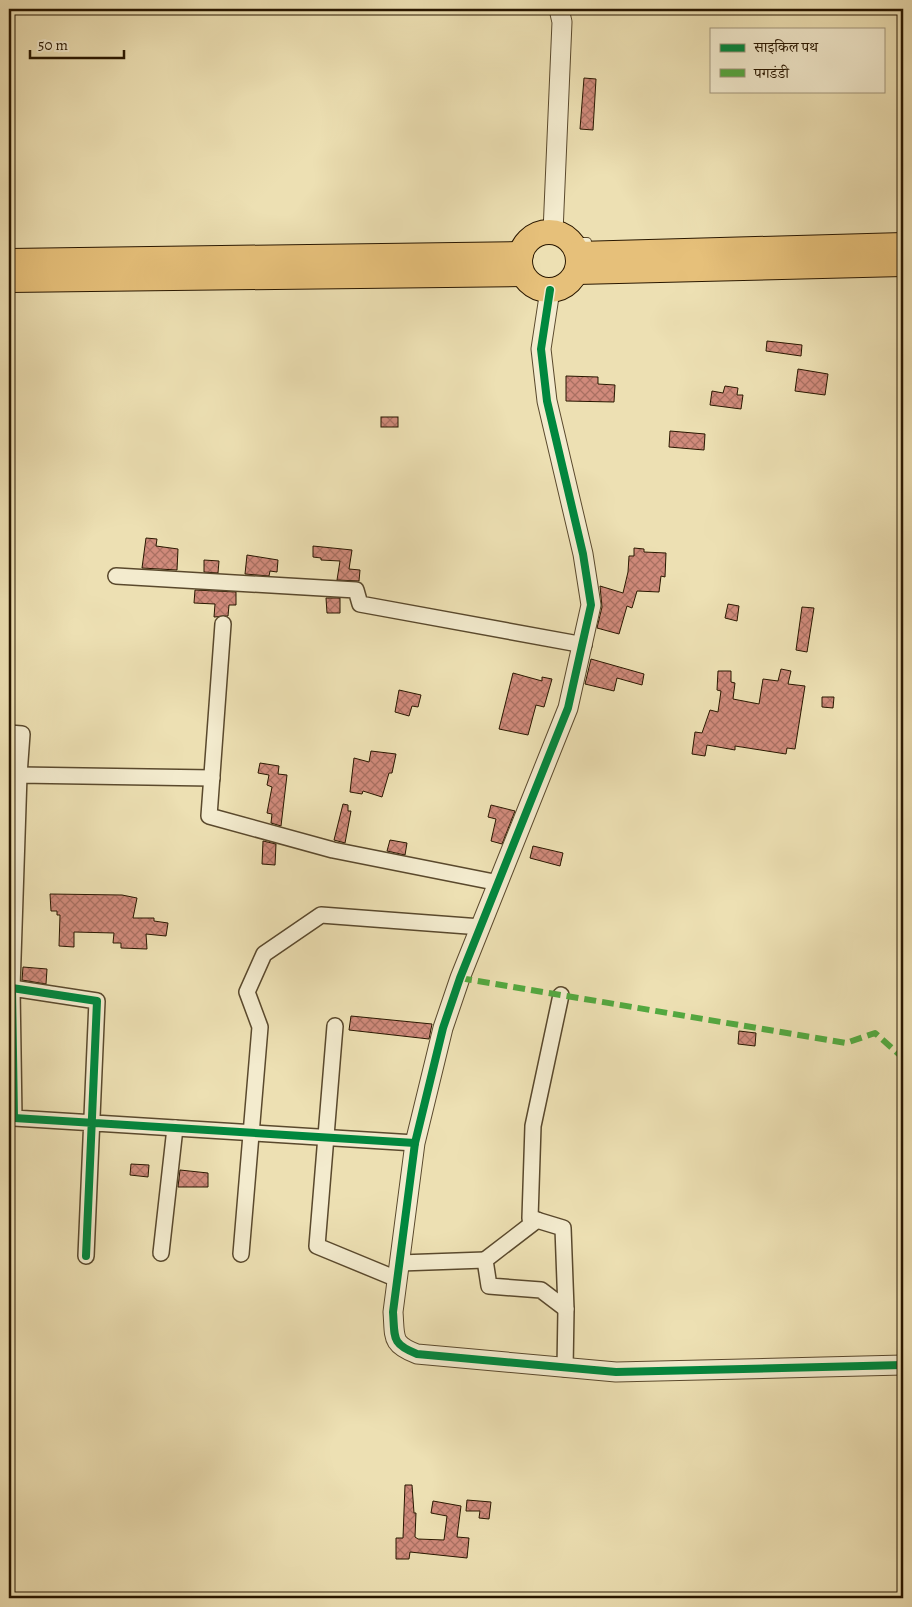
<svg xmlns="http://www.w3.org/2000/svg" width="912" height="1607" font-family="Alegreya,'Noto Serif Devanagari',serif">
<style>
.building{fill:url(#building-cross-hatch);stroke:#291700}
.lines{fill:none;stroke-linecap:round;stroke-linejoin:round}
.service-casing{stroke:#5a492d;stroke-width:10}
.minor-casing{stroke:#5a492d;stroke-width:18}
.tertiary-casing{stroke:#5a492d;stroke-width:21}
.primary-casing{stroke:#291700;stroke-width:26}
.service{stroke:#f3ebce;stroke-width:8}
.minor{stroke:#f3ebce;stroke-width:15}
.tertiary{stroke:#f3ebce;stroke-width:19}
.primary{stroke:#e6c07a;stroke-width:24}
.quiet{stroke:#53a940;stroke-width:6;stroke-dasharray:12 6;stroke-linecap:butt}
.cycleway-casing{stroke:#f3ebce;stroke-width:11}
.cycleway{stroke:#00873e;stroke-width:8}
</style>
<defs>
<pattern id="building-cross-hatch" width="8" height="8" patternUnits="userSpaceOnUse" patternTransform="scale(1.25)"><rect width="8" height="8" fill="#d08a7b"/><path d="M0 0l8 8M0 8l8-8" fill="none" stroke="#a97062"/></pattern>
</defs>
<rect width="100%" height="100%" fill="#ede0b3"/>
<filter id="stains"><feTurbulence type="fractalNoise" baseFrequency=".004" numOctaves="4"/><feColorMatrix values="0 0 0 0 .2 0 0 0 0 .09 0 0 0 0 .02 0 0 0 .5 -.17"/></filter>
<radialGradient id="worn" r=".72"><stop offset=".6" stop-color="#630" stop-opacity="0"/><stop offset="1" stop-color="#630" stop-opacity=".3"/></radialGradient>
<!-- building -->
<g class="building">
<path d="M584,78L596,79L593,130L580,129Z"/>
<path d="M767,341L802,345L801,356L766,351Z"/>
<path d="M798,369L828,374L825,395L795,391Z"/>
<path d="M566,376L598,377V384L615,385L614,402L566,401Z"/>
<path d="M725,386L738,388L737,395H743L741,409L710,405L712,391L723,393Z"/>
<rect x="381" y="417" width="17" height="10"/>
<path d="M670,431L705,434L704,450L669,447Z"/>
<path d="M146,538L157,539L156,546L178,549L177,570L142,568Z"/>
<path d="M313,546L352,550L349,569L360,570L359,581L337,580L340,561L321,560V558L313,557Z"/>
<path d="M634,548L644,549V552L666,553L665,577L661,576L659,592L637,591L632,608L627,606L619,634L597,628L602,607L600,586L623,593L628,572L629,556H634Z"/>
<path d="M247,555L278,560L277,572L270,571L269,576L245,574Z"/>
<path d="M204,560L219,561L218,573L204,572Z"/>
<path d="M195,590L236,592V605H229L228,616L214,617L215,604L194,603Z"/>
<path d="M326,598H340V613H327Z"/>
<path d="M728,604L739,606L737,621L725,618Z"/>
<path d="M802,607L814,608L807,652L796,650Z"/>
<path d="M591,659L644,674L642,685L617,678L614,691L585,684Z"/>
<path d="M781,669L791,671L788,684L805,686L795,749L787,748L786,754L735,746V750L707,745L705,756L692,754L695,732L702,733L710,710L718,712L721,691L717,690L718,671H731V682L735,683L733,699L759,704L763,679L778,681Z"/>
<path d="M513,673L542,681V677L552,679L544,707L536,705L528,735L499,729Z"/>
<path d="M399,690L421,695L418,707L412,706L409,716L395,712Z"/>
<path d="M822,697H834L833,708L822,707Z"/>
<path d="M371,751L396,754L392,773H389L382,797L363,791L362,794L350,792L354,758L369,762Z"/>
<path d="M260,763L279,766L278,774L287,775L281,826L271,823L272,814L267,813L272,787L267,785L269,775L258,773Z"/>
<path d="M343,804L348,805V811H351L345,843L334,840Z"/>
<path d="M491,805L515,811L502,844L491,841L496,819L488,817Z"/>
<path d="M390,840L407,843L405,855L387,851Z"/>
<path d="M263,841L276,844L275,865L262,864Z"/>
<path d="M533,846L563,853L560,866L530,858Z"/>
<path d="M50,894L122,895L137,898L133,918H154V921L168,923L166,936L146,934L147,949L121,948V943H113L114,933L74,932V947L59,946L60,915H57V911H51Z"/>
<path d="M23,967L47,969L46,984L22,980Z"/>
<path d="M351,1016L432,1024L429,1039L349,1030Z"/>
<path d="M739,1031L756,1033L755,1046L738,1044Z"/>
<path d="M131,1164L149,1165L148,1177L130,1175Z"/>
<path d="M180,1170L208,1173V1187H178Z"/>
<path d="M405,1485H412L414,1513H416L415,1537L418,1539L444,1540L447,1516L431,1513L433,1501L461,1506L457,1537L469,1538L467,1558L410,1552L409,1559H396V1538H403Z"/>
<path d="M467,1500L491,1502L489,1519L479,1518L480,1511H466Z"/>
</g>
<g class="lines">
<defs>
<path id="service" d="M572,242H587"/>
<g id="minor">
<path d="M116,576L356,590L360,604L584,645"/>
<path d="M223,624L209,816L333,850L499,883"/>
<path d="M9,733L22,734L19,775"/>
<path d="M12,988L19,775L212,778"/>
<path d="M561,995L533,1126L530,1218L563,1228L566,1309L565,1369"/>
<path d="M335,1026L317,1246L397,1279"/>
<path d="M537,1220L485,1260L489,1286L541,1290L566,1309"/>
<path d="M161,1253L175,1128"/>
<path d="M241,1254L260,1027L247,992L264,954L321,915L481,927"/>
<path d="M86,1256L97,1001L12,988L14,1118L415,1143"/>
<path d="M400,1263L485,1260"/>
</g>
<g id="tertiary">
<path d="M553,232L562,22L559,9"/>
<path d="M550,290L541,349L547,401L583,554L591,605L568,708L460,978L443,1028L415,1143L393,1312C395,1338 391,1344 417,1354L616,1372L903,1365"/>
</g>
<g id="primary">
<circle cx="549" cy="261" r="29"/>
<path d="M578,254L903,245"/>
<path d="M9,261L521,254"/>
<path d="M577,272L903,264"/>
<path d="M9,280L522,274"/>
</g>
</defs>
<!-- service casing -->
<use href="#service" class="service-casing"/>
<!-- minor casing -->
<use href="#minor" class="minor-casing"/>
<!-- tertiary casing -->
<use href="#tertiary" class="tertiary-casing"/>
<!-- primary casing -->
<use href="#primary" class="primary-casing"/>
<!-- service -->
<use href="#service" class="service"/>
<!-- minor -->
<use href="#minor" class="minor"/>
<!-- tertiary -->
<use href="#tertiary" class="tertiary"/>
<!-- primary -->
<use href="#primary" class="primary"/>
<!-- quiet -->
<path class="quiet" d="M460,978L846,1043L875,1033L903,1058"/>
<defs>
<g id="cycleway">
<path d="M550,290L541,349L547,401L583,554L591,605L568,708L460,978L443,1028L415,1143L393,1312C395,1338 391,1344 417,1354L616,1372L903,1365"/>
<path d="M86,1256L97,1001L12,988L14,1118L415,1143"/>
</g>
</defs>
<!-- cycleway casing -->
<use href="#cycleway" class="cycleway-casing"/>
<!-- cycleway -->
<use href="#cycleway" class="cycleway"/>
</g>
<!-- margin -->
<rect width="912" height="1607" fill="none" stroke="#ede0b3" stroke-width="30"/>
<rect x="10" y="10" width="892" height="1587" fill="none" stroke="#291700" stroke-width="2.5"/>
<rect x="15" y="15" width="882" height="1577" fill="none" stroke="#291700"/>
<!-- legend -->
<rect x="710" y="28" width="175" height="65" fill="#f3ebce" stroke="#a2967c"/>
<rect x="720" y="44" width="25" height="8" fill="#00873e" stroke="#a2967c"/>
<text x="754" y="52" font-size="15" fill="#291700">साइकिल पथ</text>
<rect x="720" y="69" width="25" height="8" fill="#53a940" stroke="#a2967c"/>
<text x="754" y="78" font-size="15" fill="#291700">पगडंडी</text>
<!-- scale -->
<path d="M30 50v8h94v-8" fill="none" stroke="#291700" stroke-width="2.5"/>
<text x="38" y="50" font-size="15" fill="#291700" stroke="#f3ebce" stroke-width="4" paint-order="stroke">50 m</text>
<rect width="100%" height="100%" filter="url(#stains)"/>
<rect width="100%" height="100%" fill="url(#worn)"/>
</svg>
